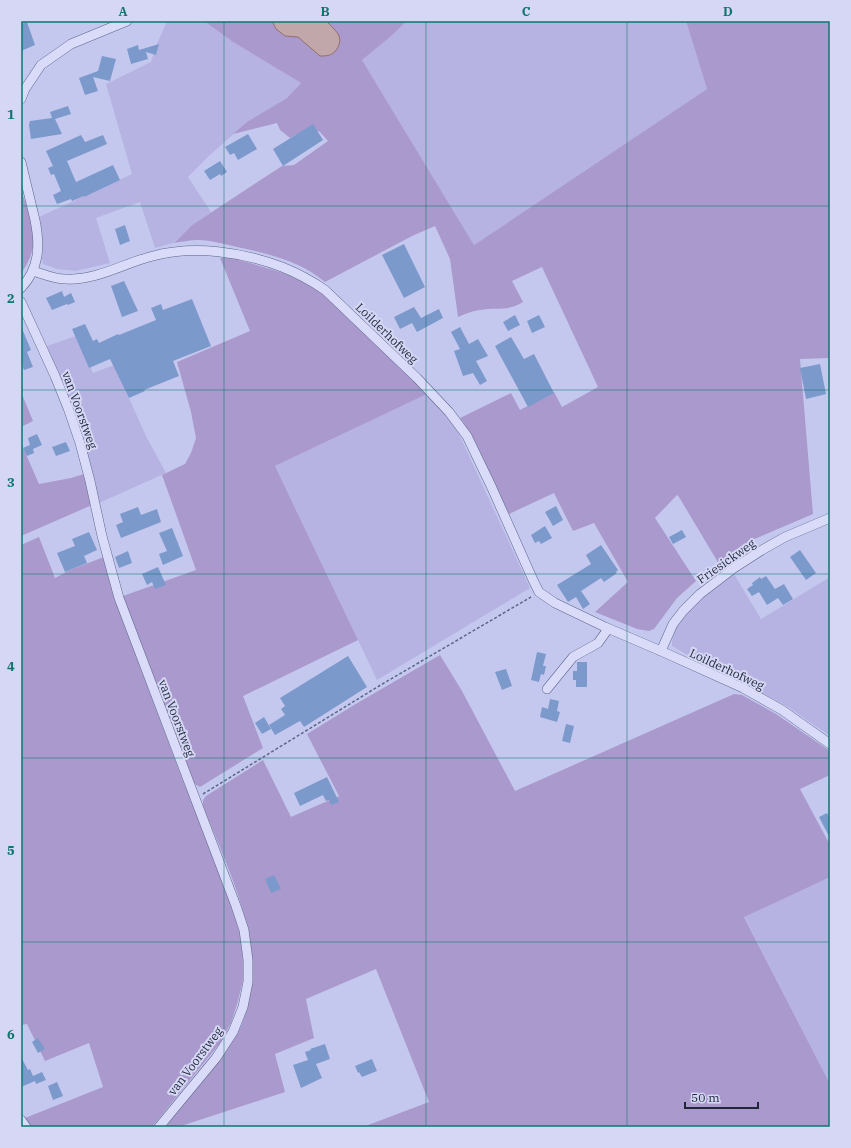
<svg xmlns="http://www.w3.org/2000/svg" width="851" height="1148" font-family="'IBM Plex Serif',serif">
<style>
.farmland{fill:#b6b3e3}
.green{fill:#a9c}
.water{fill:#c1a7a9;stroke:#906d6e}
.building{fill:#7c99cc}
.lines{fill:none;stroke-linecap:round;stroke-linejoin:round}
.minor-casing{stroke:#5b6689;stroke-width:10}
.path{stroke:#5b6689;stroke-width:1.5;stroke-dasharray:3 2;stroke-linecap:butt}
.minor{stroke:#d9dbf9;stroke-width:9}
.grid{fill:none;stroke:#0f766e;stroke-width:1;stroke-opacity:0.55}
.labels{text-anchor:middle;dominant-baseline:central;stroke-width:4;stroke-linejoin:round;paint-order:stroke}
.street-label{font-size:12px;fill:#1f2739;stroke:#d5d7f5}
.neatline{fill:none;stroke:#0f766e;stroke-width:1.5}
.grid-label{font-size:13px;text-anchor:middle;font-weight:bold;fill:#0f766e}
</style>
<rect width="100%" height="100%" fill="#c5c8ee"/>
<!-- farmland -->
<g class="farmland">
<path d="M167,21H204L233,42L301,83L287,98L247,122L210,155L188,177L211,212L192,225L173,243L155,248L140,202L96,218L110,263L76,271L57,269L43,264L42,259L43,247L41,229L39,217L132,174L106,84L151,62L156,46Z"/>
<path d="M407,21H686L707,89L474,245L362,60L389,38Z"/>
<path d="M76,336L93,373L114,365L146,436L166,473L99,503L74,414L47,346Z"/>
<path d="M427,394L445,414L459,434L530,588L377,680L275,466Z"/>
<path d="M734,574L761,619L830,577V736L788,707L743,682L699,662L672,646V641L675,630L684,616L696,602Z"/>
<path d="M830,877V1084L744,916Z"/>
</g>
<!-- green -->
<g class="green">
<path d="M204,21H272L276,29L285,36L298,37L320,56H326L332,55L338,34L326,21H407L389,38L362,60L474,245L707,89L686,21H830V358L800,359L813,514L752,540L719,564L679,497L677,495L655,518L696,581L677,598L654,629L649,631L637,629L595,612L628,582L594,523L573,531L554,493L509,514L464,423L460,418L511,393L520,410L554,392L562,407L598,387L542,267L512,281L523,302C507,312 496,307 480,310C472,311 465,314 458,317L450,259L435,226L412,236L325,282C300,261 269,254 237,247C224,244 211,240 198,240C190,240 181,242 174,243L192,225L282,166L294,165L328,141L320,132L313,129L301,132L290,138L280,130L277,123L233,134L247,122L287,98L301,83L233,42Z"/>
<path d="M22,192C27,209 37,234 32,251C30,260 25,267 21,274V193Z"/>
<path d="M220,258H233L280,272L310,283L341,311L427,394L275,466L358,640L243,696L263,748L200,787L193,783L123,596L196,570L162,475L185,464L191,453L196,438L191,412L177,362L250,331Z"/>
<path d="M21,392L33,421L21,427Z"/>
<path d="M21,443L39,484L71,478L84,474L92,505L21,536Z"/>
<path d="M39,537L55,578L70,570L104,557L110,583L145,680L180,773L220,873L235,915L241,940L243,963V980L238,1001L231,1023L220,1043L152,1127H31L25,1118L103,1087L89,1043L45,1061L27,1024L21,1025V545Z"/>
<path d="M440,655L462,691L515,791L734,694L742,695L776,714L830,751V775L800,789L830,845V877L744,917L830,1084V1127H363L429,1102L376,969L306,999L314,1038L275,1054L285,1092L178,1127H166C190,1094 220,1066 239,1030C243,1023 245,1015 247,1007C266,942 227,867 203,806V800L206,796L263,760L291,817L339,796L307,734L354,705Z"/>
</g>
<!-- water -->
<path class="water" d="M272,21H326C330,25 337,31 339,36C342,43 336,53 330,55C326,56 323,56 320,56L298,37L285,36L276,29Z"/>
<!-- building -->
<g class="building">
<path d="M27,22L35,45L21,51V24Z"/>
<path d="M159,44L156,55L146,52L148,59L131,64L127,49L138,45L139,50Z"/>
<path d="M102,56L116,59L110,81L93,77L98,91L85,95L79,78L98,71Z"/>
<path d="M68,106L71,114L55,119L62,134L31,139L29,125L30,121L52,118L50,112Z"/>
<path d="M313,124L323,140L283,166L273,149Z"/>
<path d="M248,134L257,149L238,160L234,153L230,155L225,147Z"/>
<path d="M81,135L85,142L103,135L107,144L67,161L76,182L113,165L120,180L84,197V196L72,201L71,199L57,204L53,195L61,191L54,174L51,175L48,168L53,166L46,151Z"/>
<path d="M220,161L227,172L221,176L220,174L210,180L204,171Z"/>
<path d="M125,225L130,241L120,245L115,229Z"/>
<path d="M404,244L425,287L404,298L382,255Z"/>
<path d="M124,281L138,311L122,317L111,286Z"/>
<path d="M62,291L64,297L71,293L75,302L68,305L67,304L52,310L46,298Z"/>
<path d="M192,299L211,346L173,361L179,376L144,390L145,391L129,398L110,359L89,368L72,329L85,324L93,341L97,339L99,343L118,334L119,335L156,320L151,308L161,304L163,310Z"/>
<path d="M414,307L421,318L439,309L443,318L417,332L412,323L400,329L394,317Z"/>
<path d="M515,315L520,325L508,331L503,322Z"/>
<path d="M539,315L545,327L532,333L527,321Z"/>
<path d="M21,326L31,350L27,352L33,367L24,370L21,363Z"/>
<path d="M460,327L469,344L478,339L488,356L476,361L487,381L480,385L473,373L463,376L454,351L460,349L451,332Z"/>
<path d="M511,337L524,359L534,354L554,393L528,407L495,346Z"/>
<path d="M820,364L826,394L806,399L800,368Z"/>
<path d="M37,434L42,445L33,449L34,453L27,456L23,448L30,445L28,438Z"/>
<path d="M66,442L70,451L56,456L52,447Z"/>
<path d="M556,506L563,520L553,526L545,512Z"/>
<path d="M138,507L141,515L157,509L161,522L121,538L116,525L123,522L120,514Z"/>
<path d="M545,526L552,538L541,544L539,541L535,543L531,535Z"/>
<path d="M172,528L183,556L163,565L159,554L167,551L159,533Z"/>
<path d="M682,530L686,537L673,544L669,537Z"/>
<path d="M89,532L97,550L84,556L87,563L65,572L57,553L75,546L72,539Z"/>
<path d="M601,545L618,570L616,572L617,573L604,582L601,578L581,591L590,604L583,609L576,597L568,602L557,585L591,564L586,555Z"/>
<path d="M800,550L816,573L806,580L790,557Z"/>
<path d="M128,551L132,563L119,568L115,557Z"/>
<path d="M158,567L166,585L155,589L152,582L147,585L142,574Z"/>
<path d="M766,576L775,589L784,584L793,599L783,605L778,598L767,605L759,592L752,596L747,589L753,585L752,583L760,577L761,579Z"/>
<path d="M537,652L546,654L543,666H546L544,675L541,674L539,682L531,680Z"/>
<path d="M348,656L367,687L304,727L300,721L275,735L269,725L285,715L281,709L285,706L280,698Z"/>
<path d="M577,662H587V687H576V680H573V671H577Z"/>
<path d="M506,669L512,686L502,690L495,672Z"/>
<path d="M550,699L559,701L557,711L560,712L557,722L540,717L542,707L548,709Z"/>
<path d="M264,717L271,729L262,734L255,723Z"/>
<path d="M566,724L574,726L570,743L562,741Z"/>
<path d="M327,777L339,802L331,805L329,800L326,801L323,795L300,806L294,793Z"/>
<path d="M827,813L830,819V838L819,817Z"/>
<path d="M274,875L281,889L271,893L265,879Z"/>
<path d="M38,1038L45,1049L38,1053L32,1042Z"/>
<path d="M325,1044L330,1059L316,1064L322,1078L301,1088L293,1065L308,1060L305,1052L311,1050L310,1049Z"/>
<path d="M21,1057L28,1070L30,1069L33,1076L42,1072L46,1080L36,1084L35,1081L21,1087Z"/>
<path d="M372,1059L377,1071L362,1077L359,1072L358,1073L355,1066Z"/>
<path d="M57,1082L63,1096L53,1100L48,1086Z"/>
</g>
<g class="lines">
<defs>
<g id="minor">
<path d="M21,99L25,89L41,65L71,44L127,21"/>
<path d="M21,162L35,220C40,245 40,268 21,288"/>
<path d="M33,271C43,274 54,279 65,279C96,281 124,263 153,256C195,245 242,252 282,267C297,273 312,281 325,290L417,378L449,412L467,436L492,488L533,580L539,592L555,603L605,627L661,651L743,688L782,710L830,744"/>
<path d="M21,302L55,376L68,408L80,443L90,481L102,536L119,598L236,906L244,930L248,960V982L243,1007L233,1032L216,1058L159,1127"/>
<path d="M661,651L673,624L683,611L700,594L734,568L762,550L785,537L830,518"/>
<path d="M547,689L573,657L598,643L608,629"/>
<path d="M21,1120L26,1127"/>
</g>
</defs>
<!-- minor casing -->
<use href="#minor" class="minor-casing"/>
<!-- path -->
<path class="path" d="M203,794L379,686L531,597"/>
<!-- minor -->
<use href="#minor" class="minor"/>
</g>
<!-- grid -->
<path class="grid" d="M224,21V1127M426,21V1127M627,21V1127M21,206H830M21,390H830M21,574H830M21,758H830M21,942H830"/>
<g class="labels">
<!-- street labels -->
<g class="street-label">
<text transform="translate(387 333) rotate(44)">Loilderhofweg</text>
<text transform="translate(80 410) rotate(70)">van Voorstweg</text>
<text transform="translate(726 561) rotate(-35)">Friesickweg</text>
<text transform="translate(727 669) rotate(25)">Loilderhofweg</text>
<text transform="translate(177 718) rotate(69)">van Voorstweg</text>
<text transform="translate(195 1061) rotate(-53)">van Voorstweg</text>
</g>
</g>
<!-- border -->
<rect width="851" height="1148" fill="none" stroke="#d5d7f5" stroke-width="44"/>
<!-- scale -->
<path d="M685 1102v6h73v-6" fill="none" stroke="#1f2739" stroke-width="2"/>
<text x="691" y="1102" font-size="12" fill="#1f2739" stroke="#d5d7f5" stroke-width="3" paint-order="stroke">50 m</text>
<rect x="22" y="22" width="807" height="1104" class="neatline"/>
<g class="grid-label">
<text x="123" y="16">A</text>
<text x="325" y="16">B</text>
<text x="526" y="16">C</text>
<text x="728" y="16">D</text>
<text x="11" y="119">1</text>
<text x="11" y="303">2</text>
<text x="11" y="487">3</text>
<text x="11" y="671">4</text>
<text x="11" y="855">5</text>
<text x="11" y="1039">6</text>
</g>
</svg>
